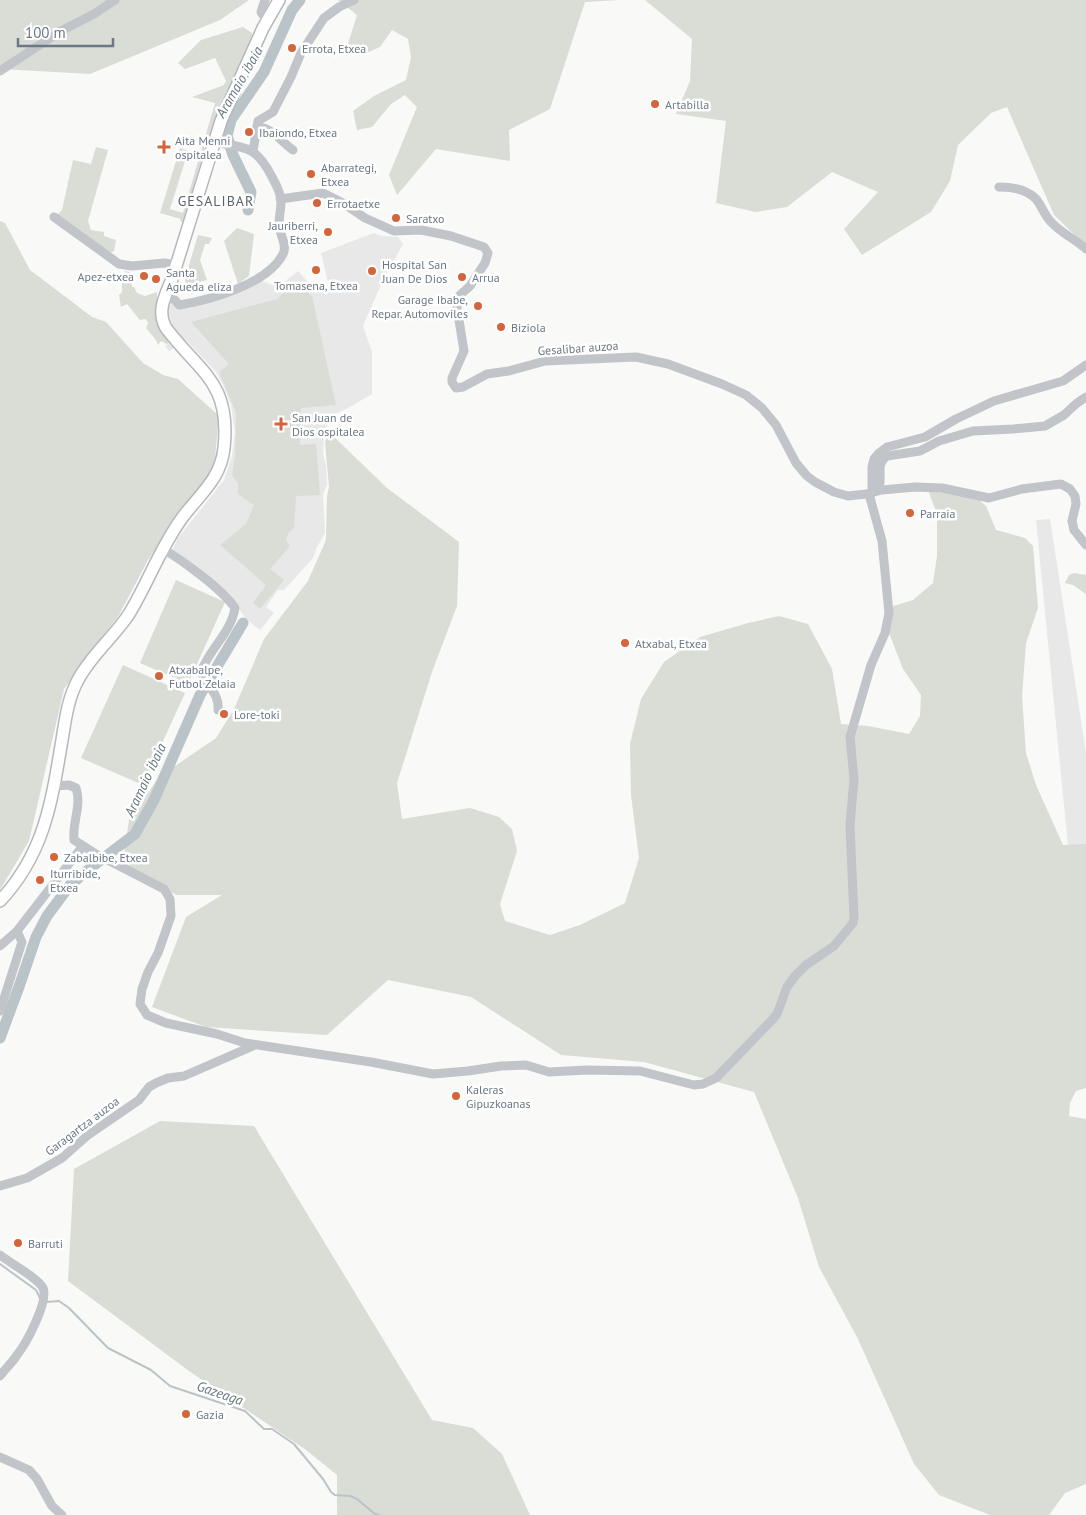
<svg xmlns="http://www.w3.org/2000/svg" width="1086" height="1515" font-family="'PT Sans',sans-serif">
<style>
.built{fill:#e7e8e7}
.green{fill:#d9ddd6}
.lines{fill:none;stroke-linecap:round;stroke-linejoin:round}
.stream{stroke:#bac4c8;stroke-width:2}
.river{stroke:#bac4c8;stroke-width:11}
.major-casing{stroke:#b4b8bc;stroke-width:14}
.minor{stroke:#c1c4c8;stroke-width:9}
.major{stroke:#fff;stroke-width:11}
.poi-dot{fill:#d3653d;stroke:#fff;stroke-width:2}
.labels{text-anchor:middle;dominant-baseline:central;stroke-width:5;stroke-linejoin:round;paint-order:stroke}
.poi-label{font-size:12px;fill:#6b7885;stroke:#fff;text-anchor:start}
.street-label{font-size:12px;fill:#6b7885;stroke:#fff}
.water-label{font-size:14px;font-style:italic;fill:#67787f;stroke:#fff}
.neighbourhood-label{font-size:14px;letter-spacing:1px;fill:#58626a;stroke:#fff}
</style>
<rect width="100%" height="100%" fill="#f9f9f7"/>
<!-- built -->
<g class="built">
<path d="M374,233L382,236L398,237L403,244L383,280L363,326L372,352V394L346,409L332,415L324,433L323,454L326,465L327,485L323,494L325,533L316,549L313,558L284,590H278L266,607L274,613L260,630L246,619L234,602L172,551L178,538L224,480L232,456L235,432L231,405L224,387L216,372L186,340L169,351L165,346L171,342L165,304L174,301L176,308L262,281L278,287L298,271L315,290L329,286L321,253Z"/>
<path d="M1050,519L1086,753V844L1068,846L1036,520Z"/>
</g>
<!-- green -->
<g class="green">
<path d="M0,0H249L220,20L90,74L0,69Z"/>
<path d="M338,0H620L585,2L550,109L509,130L510,161L436,149L397,195L389,175L417,107L405,95L391,104L372,127L357,130L353,111L374,96L406,80L411,57L408,39L392,30L380,47L364,54L348,44L357,15Z"/>
<path d="M645,0H1086V246L1054,215L1007,107L991,113L958,145L950,181L931,212L862,255L844,229L878,192L832,172L787,207L756,212L716,203L726,121L676,114L690,81L692,39Z"/>
<path d="M243,27L252,33C251,54 234,74 226,93C208,134 196,179 184,222L180,221L181,219L160,213L180,148L197,154L195,161L186,158L170,209L183,213L215,103L192,97L224,85L226,81L215,58L185,69L178,63L201,40Z"/>
<path d="M96,147L108,150L88,221L91,230L104,232V236L116,240L114,251L109,253L57,215L62,210L73,160L91,164Z"/>
<path d="M0,221L5,223L30,270L92,317L106,322L143,363L163,375L178,379L219,416L214,468L148,560L119,615L64,689L29,841L0,890Z"/>
<path d="M237,228L254,234L249,276L238,284L224,241Z"/>
<path d="M198,235L212,238L209,244H205L200,260L207,280L186,286L185,279Z"/>
<path d="M125,271L130,272L132,287H134L137,293L145,296L157,292V319L171,341L167,344L161,341L158,345L156,340L146,328L148,323L146,319L140,320L127,304L121,307L119,295L122,292V275Z"/>
<path d="M294,283L298,284L312,296L336,405L301,408L300,445L316,444L320,495L296,496L294,528L289,532L286,540L290,546L270,569L284,580L260,609L253,603L266,585L220,545L246,524L254,505L238,494V483L232,475L235,456L236,413L219,372L229,364L191,322L277,299Z"/>
<path d="M329,432L387,488L459,542L457,606L432,672L397,783L402,819L470,808L499,817L512,829L517,851L500,904L505,921L550,935L580,925L625,903L639,858L631,795L630,744L641,699L664,662L700,637L748,623L779,616L808,624L832,669L841,724L868,726L909,734L920,716L921,695L903,669L889,633L890,607L913,600L933,583L937,556V514L928,490L979,500L986,506L996,530L1025,538L1033,546L1038,608L1026,643L1022,696L1026,753L1036,785L1063,845L1086,844V1088L1076,1091L1070,1103L1069,1116L1086,1119V1484L1065,1493L1049,1515H990L939,1495L914,1464L858,1339L819,1267L798,1198L754,1092L644,1062L561,1055L471,997L388,980L327,1035L206,1027L152,1007L186,917L222,895H177L122,868L129,820L159,777L216,738L234,709L264,639L308,581L326,540L327,496L329,487L325,442Z"/>
<path d="M1074,573L1086,575V594L1073,585L1065,583L1069,575Z"/>
<path d="M176,580L225,602L188,684L140,663Z"/>
<path d="M123,665L185,693L143,785L81,758Z"/>
<path d="M160,1121L254,1126L432,1420L473,1428L502,1454L530,1515H337V1475L306,1450L189,1371L68,1281L74,1169Z"/>
</g>
<g class="lines">
<!-- stream -->
<g class="stream">
<path d="M0,1264L36,1290L40,1298"/>
<path d="M46,1302L59,1301L69,1308L108,1348L151,1370L170,1386L245,1411L264,1429H272L294,1444L323,1479L331,1492L335,1495L350,1496L357,1499L375,1514L379,1515"/>
</g>
<!-- river -->
<g class="river">
<path d="M248,210L251,192L233,155L227,136L231,120L264,72L292,10L300,0"/>
<path d="M0,1038L20,984L36,937L47,916L70,885L93,866L135,834L154,800L200,695L243,623"/>
</g>
<defs>
<path id="major" d="M0,901C43,855 51,806 61,746C65,723 67,700 78,680C91,655 114,637 129,614C148,583 160,548 182,518C199,495 221,479 224,448C231,382 200,373 166,328C156,311 166,294 172,279L221,121L263,28L279,0"/>
</defs>
<!-- major casing -->
<use href="#major" class="major-casing"/>
<!-- minor -->
<g class="minor">
<path d="M265,0L261,12L267,21"/>
<path d="M0,71L61,31L94,14L115,0"/>
<path d="M257,127C272,127 281,142 293,150"/>
<path d="M253,151L258,121L273,112L291,77L301,53L324,18L339,7L354,0"/>
<path d="M999,187C1013,187 1026,189 1036,199C1042,206 1044,215 1051,222C1061,233 1075,239 1086,249"/>
<path d="M280,199L323,193L343,203L365,218L394,231L421,230L451,236L484,247L488,253L485,263L470,286L459,296L457,308L464,351L452,378V382L456,388L463,387L487,374L509,371L545,361L636,357L668,364L722,384L746,395L762,408L776,425L796,463L807,476L815,482L834,492L848,496L866,494L882,490L915,487L942,488L989,498L1022,489L1061,484L1070,489L1075,496L1076,504L1072,521L1074,530L1086,545"/>
<path d="M54,217L119,264L132,266L164,263L177,265"/>
<path d="M165,295L175,300L179,305C210,300 268,284 283,254C288,245 279,234 279,225C279,217 281,209 281,202C281,193 276,184 272,177C256,145 245,148 213,142"/>
<path d="M876,491C886,481 873,465 887,456L920,451L939,441L973,431L1013,429L1045,426L1064,415L1077,403L1086,397"/>
<path d="M872,493V467L874,459L879,453L887,447L925,437L956,419L994,401L1063,381L1086,365"/>
<path d="M162,548C183,561 221,588 235,608C231,633 209,649 201,672C206,685 220,694 218,710"/>
<path d="M54,786L69,785L76,788C82,805 72,823 74,840L96,854L164,889L170,899L171,916L158,953L148,972L142,989L140,1004L147,1015L166,1023L217,1034L245,1043L371,1062L433,1074L468,1071L501,1066L526,1065L549,1072L587,1070L640,1071L694,1085L703,1084L716,1078L772,1020L777,1014L787,987L795,976L806,965L834,946L853,923L854,917L850,825L854,779L850,737L871,665L885,633L889,613L882,541L869,494"/>
<path d="M0,946L17,931L82,847"/>
<path d="M0,1011L22,942L17,931"/>
<path d="M0,1186L27,1178L62,1158L88,1135L139,1100L149,1087L156,1083L168,1078L184,1076L255,1045"/>
<path d="M0,1255C10,1263 38,1278 43,1288C49,1301 26,1344 17,1355C12,1363 5,1369 0,1376"/>
<path d="M0,1457L29,1470L37,1479L52,1506L62,1515"/>
</g>
<!-- major -->
<use href="#major" class="major"/>
</g>
<!-- markers -->
<g class="poi-dot">
<circle cx="292" cy="48" r="5"/>
<circle cx="655" cy="104" r="5"/>
<circle cx="249" cy="132" r="5"/>
<path d="M161.5 139.5h5v5h5v5h-5v5h-5v-5h-5v-5h5z"/>
<circle cx="311" cy="174" r="5"/>
<circle cx="317" cy="203" r="5"/>
<circle cx="396" cy="218" r="5"/>
<circle cx="328" cy="232" r="5"/>
<circle cx="316" cy="270" r="5"/>
<circle cx="372" cy="271" r="5"/>
<circle cx="144" cy="276" r="5"/>
<circle cx="462" cy="277" r="5"/>
<circle cx="156" cy="279" r="5"/>
<circle cx="478" cy="306" r="5"/>
<circle cx="501" cy="327" r="5"/>
<path d="M278.5 416.5h5v5h5v5h-5v5h-5v-5h-5v-5h5z"/>
<circle cx="910" cy="513" r="5"/>
<circle cx="625" cy="643" r="5"/>
<circle cx="159" cy="676" r="5"/>
<circle cx="224" cy="714" r="5"/>
<circle cx="54" cy="857" r="5"/>
<circle cx="40" cy="880" r="5"/>
<circle cx="456" cy="1096" r="5"/>
<circle cx="18" cy="1243" r="5"/>
<circle cx="186" cy="1414" r="5"/>
</g>
<g class="labels">
<!-- poi labels -->
<g class="poi-label">
<text x="302" y="48">Errota, Etxea</text>
<text x="665" y="104">Artabilla</text>
<text x="259" y="132">Ibaiondo, Etxea</text>
<text x="175" y="140">Aita Menni<tspan x="175" dy="14">ospitalea</tspan></text>
<text x="321" y="167">Abarrategi,<tspan x="321" dy="14">Etxea</tspan></text>
<text x="327" y="203">Errotaetxe</text>
<text x="406" y="218">Saratxo</text>
<text x="318" y="225" text-anchor="end">Jauriberri,<tspan x="318" dy="14">Etxea</tspan></text>
<text x="382" y="264">Hospital San<tspan x="382" dy="14">Juan De Dios</tspan></text>
<text x="166" y="272">Santa<tspan x="166" dy="14">Agueda eliza</tspan></text>
<text x="134" y="276" text-anchor="end">Apez-etxea</text>
<text x="472" y="277">Arrua</text>
<text x="316" y="285" text-anchor="middle">Tomasena, Etxea</text>
<text x="468" y="299" text-anchor="end">Garage Ibabe,<tspan x="468" dy="14">Repar. Automoviles</tspan></text>
<text x="511" y="327">Biziola</text>
<text x="292" y="417">San Juan de<tspan x="292" dy="14">Dios ospitalea</tspan></text>
<text x="920" y="513">Parraia</text>
<text x="635" y="643">Atxabal, Etxea</text>
<text x="169" y="669">Atxabalpe,<tspan x="169" dy="14">Futbol Zelaia</tspan></text>
<text x="234" y="714">Lore-toki</text>
<text x="64" y="857">Zabalbibe, Etxea</text>
<text x="50" y="873">Iturribide,<tspan x="50" dy="14">Etxea</tspan></text>
<text x="466" y="1089">Kaleras<tspan x="466" dy="14">Gipuzkoanas</tspan></text>
<text x="28" y="1243">Barruti</text>
<text x="196" y="1414">Gazia</text>
</g>
<!-- street labels -->
<g class="street-label">
<text transform="translate(578 348) rotate(-4)">Gesalibar auzoa</text>
<text transform="translate(82 1126) rotate(-37)">Garagartza auzoa</text>
</g>
<!-- water labels -->
<g class="water-label">
<text transform="translate(239 82) rotate(-60)">Aramaio ibaia</text>
<text transform="translate(145 780) rotate(-65)">Aramaio ibaia</text>
<text transform="translate(220 1393) rotate(19)">Gazeaga</text>
</g>
<!-- neighbourhood labels -->
<g class="neighbourhood-label">
<text x="216" y="201">GESALIBAR</text>
</g>
</g>
<!-- scale -->
<path d="M18 38v8h95v-8" fill="none" stroke="#6b7885" stroke-width="2.5"/>
<text x="25" y="38" font-size="15" fill="#6b7885" stroke="#ffffff" stroke-width="4" paint-order="stroke">100 m</text>
</svg>
